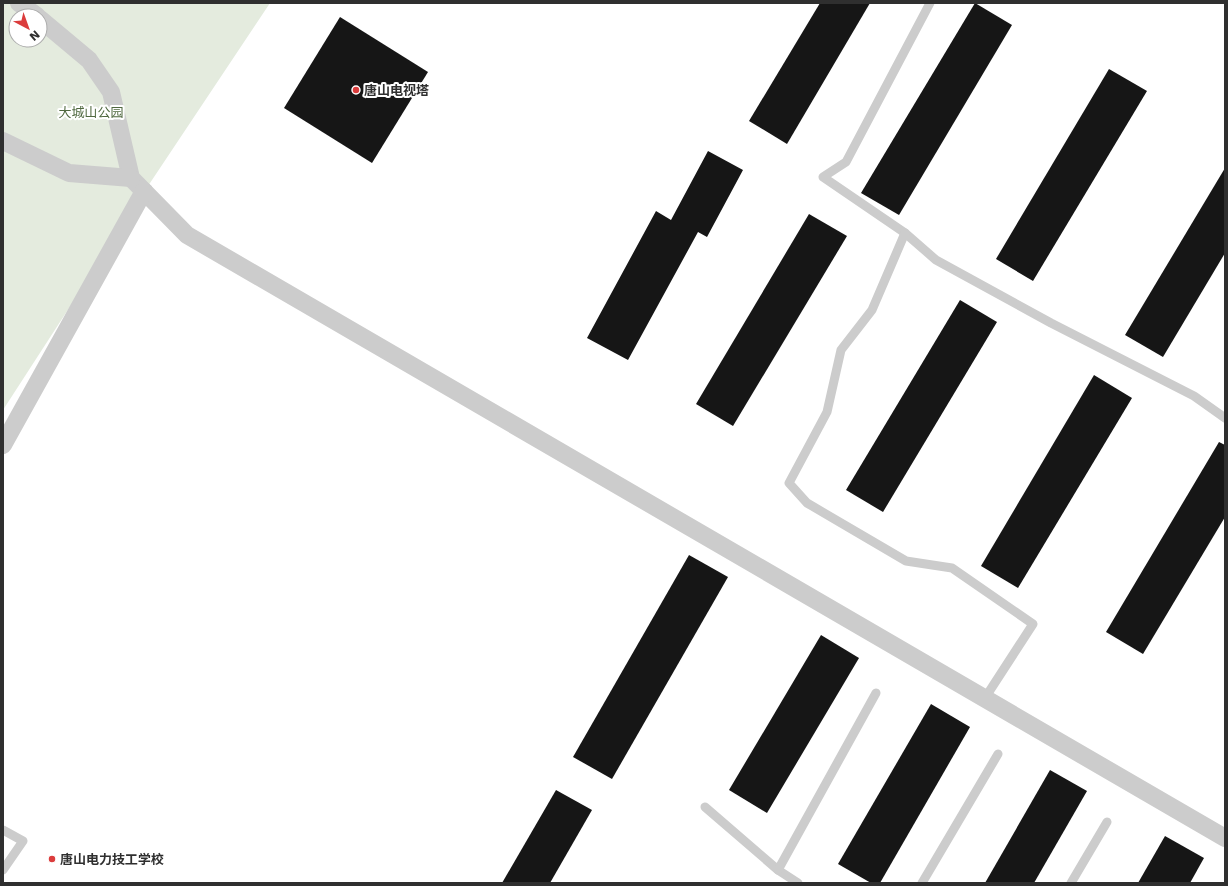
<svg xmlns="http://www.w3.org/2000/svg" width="1228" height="886" font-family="'DejaVu Sans','Noto Sans SC',sans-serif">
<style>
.green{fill:#e4ebde;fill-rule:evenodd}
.building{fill:#161616}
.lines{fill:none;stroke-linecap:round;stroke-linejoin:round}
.lane{stroke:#ccc;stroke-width:9}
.street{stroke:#ccc;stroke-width:18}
.poi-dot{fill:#db3c3c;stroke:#fff;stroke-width:1.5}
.labels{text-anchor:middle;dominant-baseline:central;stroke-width:4;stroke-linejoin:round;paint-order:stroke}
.poi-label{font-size:13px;font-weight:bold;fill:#2f2f2f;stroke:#fff;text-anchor:start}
.park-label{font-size:13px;fill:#4f683f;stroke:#fff}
</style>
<rect width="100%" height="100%" fill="#fff"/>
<!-- green -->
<path class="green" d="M3,3H270L150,183L3,410ZM16,16H40V40H16Z"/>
<!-- building -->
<g class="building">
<path d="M820,3H870L787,144L749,121Z"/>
<path d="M975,3L1012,25L899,215L861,193Z"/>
<path d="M340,17L428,72L372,163L284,108Z"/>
<path d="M1109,69L1147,91L1033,281L996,259Z"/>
<path d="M708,151L743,170L707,237L698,232L628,360L587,338L656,211L671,220Z"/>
<path d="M1225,168V253L1163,357L1125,335Z"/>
<path d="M809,214L847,236L733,426L696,404Z"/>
<path d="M960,300L997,322L883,512L846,490Z"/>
<path d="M1094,375L1132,398L1018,588L981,566Z"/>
<path d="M1219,442L1225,445V517L1143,654L1106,632Z"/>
<path d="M689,555L728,577L612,779L573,757Z"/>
<path d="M821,635L859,658L767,813L729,790Z"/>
<path d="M931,704L970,727L880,883H871L838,864Z"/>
<path d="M1050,770L1087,791L1034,883H985Z"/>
<path d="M556,790L592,810L550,883H502Z"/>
<path d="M1165,836L1204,858L1190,883H1138Z"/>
</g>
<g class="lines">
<!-- lane -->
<g class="lane">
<path d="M930,3L846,162L823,177L905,233L936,260L1051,323L1194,396L1225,418"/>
<path d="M905,233L872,310L841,350L827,412L789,483L807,503L906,561L952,568L1033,624L985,698"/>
<path d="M705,807L778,870L798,883"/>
<path d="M3,830L23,841L3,870"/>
<path d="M778,870L876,693"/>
<path d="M922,883L998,754"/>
<path d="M1071,883L1107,822"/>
</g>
<!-- street -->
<g class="street">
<path d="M19,3L37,16"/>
<path d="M40,19L89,60L111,92L131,178L187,235L1225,838"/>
<path d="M3,141L69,173L131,178"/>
<path d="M3,445L144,191"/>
</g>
</g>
<!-- markers -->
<g class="poi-dot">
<circle cx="356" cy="90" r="4"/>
<circle cx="52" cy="859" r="4"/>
</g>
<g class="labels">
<!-- poi labels -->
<g class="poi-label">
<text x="364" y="90">唐山电视塔</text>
<text x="60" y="859">唐山电力技工学校</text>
</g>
<!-- park labels -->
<g class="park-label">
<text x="91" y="112">大城山公园</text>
</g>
</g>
<!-- border -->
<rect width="1228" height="886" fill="none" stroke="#2f2f2f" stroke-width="8"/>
<!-- north arrow -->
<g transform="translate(28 28) rotate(139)"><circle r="19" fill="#ffffff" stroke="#acacac"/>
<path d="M0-3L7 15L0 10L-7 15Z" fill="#db3c3c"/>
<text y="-6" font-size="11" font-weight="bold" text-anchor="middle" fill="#2f2f2f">N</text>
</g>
</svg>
